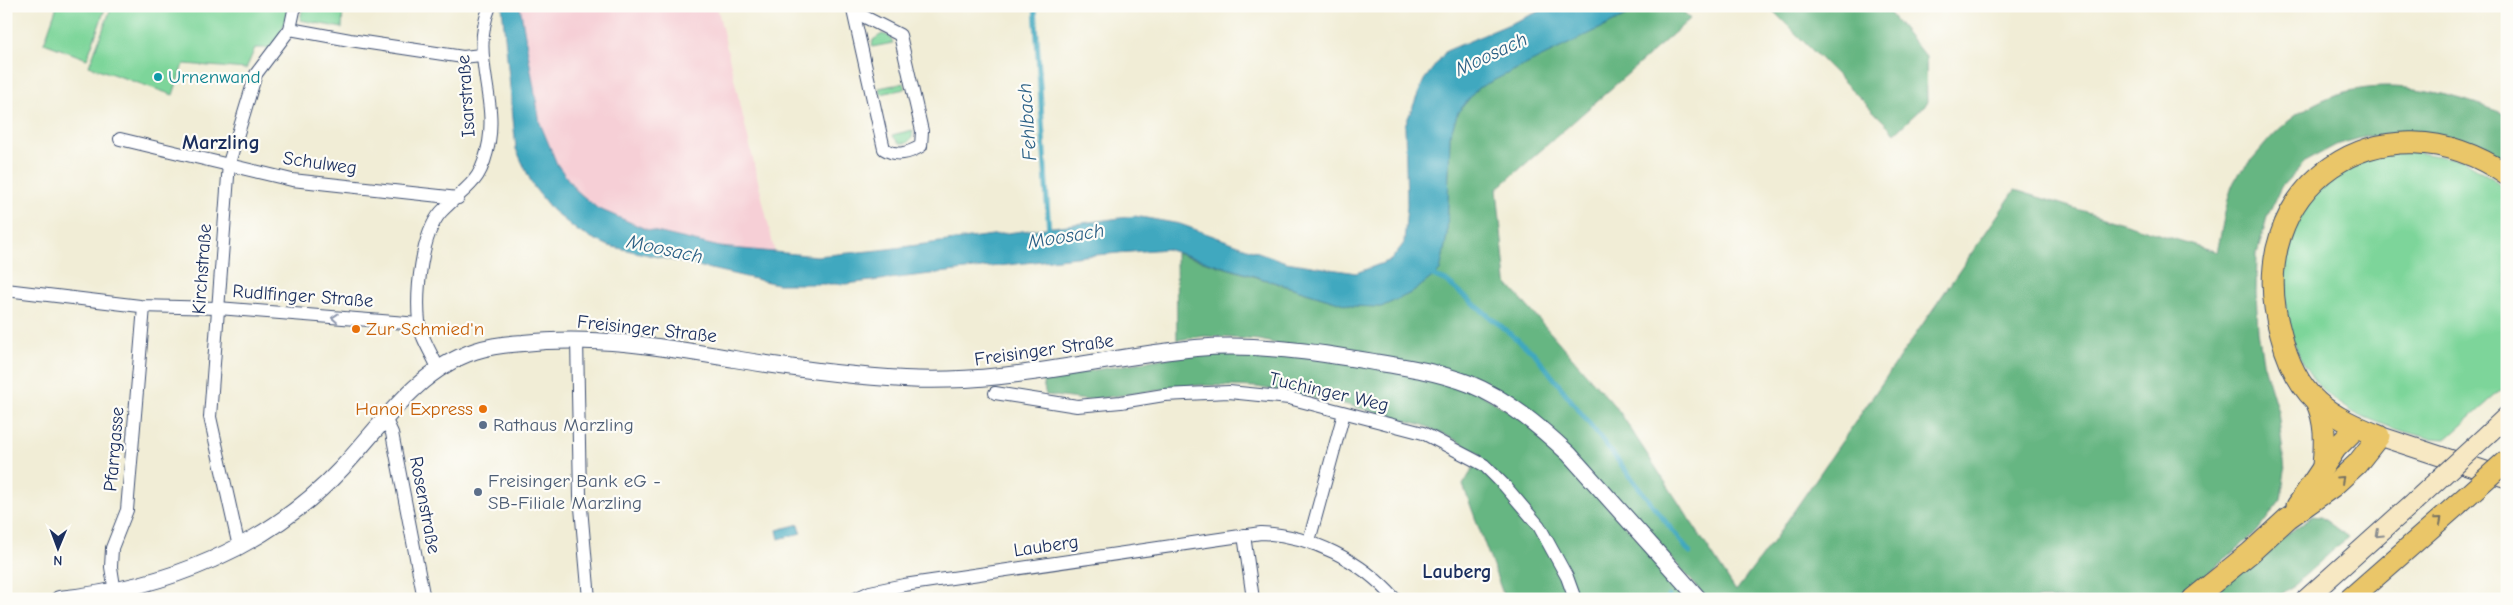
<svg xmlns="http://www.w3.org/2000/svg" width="2513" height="605" font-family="'Comic Neue',sans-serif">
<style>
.built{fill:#f6cfd6}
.green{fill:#7dd59a;stroke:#4c827c}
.forest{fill:#66b682;stroke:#407270}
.water{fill:#3fa8bf;stroke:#2d6c8e}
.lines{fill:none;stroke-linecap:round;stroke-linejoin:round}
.stream{stroke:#3fa8bf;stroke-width:5}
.minor-casing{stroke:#3b4c70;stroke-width:14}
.tertiary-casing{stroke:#3b4c70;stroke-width:18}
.secondary-casing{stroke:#3b4c70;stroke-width:21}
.primary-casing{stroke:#3b4c70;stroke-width:23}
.minor{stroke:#fff;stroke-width:12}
.tertiary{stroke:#fff;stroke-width:16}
.secondary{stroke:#f7e8c3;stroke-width:19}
.primary{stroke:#eac669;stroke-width:21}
.secondary-bridge-casing{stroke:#3b4c70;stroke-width:21;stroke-linecap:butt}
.primary-bridge-casing{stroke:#3b4c70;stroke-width:23;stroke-linecap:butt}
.secondary-bridge{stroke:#f7e8c3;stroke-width:19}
.primary-bridge{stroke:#eac669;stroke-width:21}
.oneway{stroke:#8d97ae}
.oneway2{stroke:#787363}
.oneway3{stroke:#898c90}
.culture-dot{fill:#0f9aa8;stroke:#fdfcf7;stroke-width:2}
.food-dot{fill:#e8710a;stroke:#fdfcf7;stroke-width:2}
.service-dot{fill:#5c6f8a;stroke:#fdfcf7;stroke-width:2}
.labels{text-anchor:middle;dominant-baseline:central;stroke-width:4.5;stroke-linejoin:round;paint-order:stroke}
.culture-label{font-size:19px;fill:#0d838f;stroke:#fdfcf7;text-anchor:start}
.street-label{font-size:19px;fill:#1b2f5e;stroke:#fdfcf7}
.food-label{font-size:19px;fill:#c56008;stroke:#fdfcf7;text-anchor:start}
.service-label{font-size:19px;fill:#4e5e75;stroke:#fdfcf7;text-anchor:start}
.water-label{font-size:20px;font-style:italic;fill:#295f85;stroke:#fdfcf7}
.neighbourhood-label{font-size:20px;font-weight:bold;fill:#1b2f5e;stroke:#fdfcf7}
.quarter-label{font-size:21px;font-weight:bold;fill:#1b2f5e;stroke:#fdfcf7}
</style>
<rect width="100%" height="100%" fill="#fdfcf7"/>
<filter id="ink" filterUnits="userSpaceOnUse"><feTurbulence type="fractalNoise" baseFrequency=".02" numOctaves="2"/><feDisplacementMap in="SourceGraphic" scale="10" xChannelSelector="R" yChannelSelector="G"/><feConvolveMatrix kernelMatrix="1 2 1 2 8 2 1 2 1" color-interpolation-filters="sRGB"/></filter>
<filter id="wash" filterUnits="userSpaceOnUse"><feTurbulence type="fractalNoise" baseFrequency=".0096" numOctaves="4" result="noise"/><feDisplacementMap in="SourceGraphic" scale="20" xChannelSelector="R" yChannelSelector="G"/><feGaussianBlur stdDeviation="1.12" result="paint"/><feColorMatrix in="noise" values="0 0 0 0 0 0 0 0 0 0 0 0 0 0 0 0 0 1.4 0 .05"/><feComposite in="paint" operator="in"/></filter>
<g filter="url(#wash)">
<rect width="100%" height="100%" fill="#f1edd6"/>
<!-- built -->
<path class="built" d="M520,6H717L775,253L720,247L648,230L597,208L575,189L557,164L540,123Z"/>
<!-- green -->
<g class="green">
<path d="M57,6H106L87,59L44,43Z"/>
<path d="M112,6H289L280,37L269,48H255L246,69L185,64L182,67L173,95L89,66Z"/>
<path d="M303,6H343L342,28L300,20Z"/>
<path d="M882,34L889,36L893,43L872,47L873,40Z"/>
<path d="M904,83L905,89L881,94L879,88Z"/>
<path d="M913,130L912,138L907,143H899L892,135Z"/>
<path d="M2396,149L2463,160L2495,180L2507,191V385L2446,439L2428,438L2395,429L2354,413L2324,392L2304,366L2292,338L2283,287L2284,256L2298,207L2332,167Z"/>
</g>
<!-- forest -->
<g class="forest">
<path d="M1646,6H1679L1690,19L1497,189L1506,282L1619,411L1736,591L1774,540L2015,190L2217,252C2221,236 2227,195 2234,182C2240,170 2252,160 2261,149C2328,66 2417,79 2507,115V165L2488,154L2447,138L2403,133L2364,137L2336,145L2306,161L2281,187L2267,217L2257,254L2256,293L2258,331L2263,362L2278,412L2285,470L2281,500L2256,533L2177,599H1707L1679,566L1501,395L1260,340L1205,336L1177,340L1176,253L1352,306L1381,307L1413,292L1440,271L1447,235L1450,135L1458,112L1478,88Z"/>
<path d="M1768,6H1884L1926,57L1927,103L1895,133Z"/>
<path d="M1195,353L1292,354L1411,373L1471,388L1528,423L1639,540L1690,599H1503L1502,591L1463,485L1481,455L1456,440L1423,425L1344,404L1257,387L1199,385L1086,400L1046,395L1042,379Z"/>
<path d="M2312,516L2321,517L2348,537L2294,585L2275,599H2208L2267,549Z"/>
</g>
<!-- water -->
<g class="water">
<path d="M502,6H520L540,123L557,164L575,189L597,208L648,230L720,247L817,256L880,250L1135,216L1180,224L1286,262L1356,273L1391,260L1404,243L1407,205L1405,125L1424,80L1446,51L1552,6H1646L1478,88L1458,112L1450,135L1447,235L1440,271L1413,292L1381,307L1352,306L1166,249L1084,256L846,284H777L609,246L579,232L552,210L533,186L516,149Z"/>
<path d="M799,524L801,533L779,539L777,530Z"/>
</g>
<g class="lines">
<!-- stream -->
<g class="stream">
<path d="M1035,6L1049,233"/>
<path d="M1430,274L1446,281L1535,354L1690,553"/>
<path d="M1667,599L1669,596"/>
</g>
</g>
</g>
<g filter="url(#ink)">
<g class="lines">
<defs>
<g id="minor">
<path d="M852,6L884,149C897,157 909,153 921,146L922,131L900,35L853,11"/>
<path d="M290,29L350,40L463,57L481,55"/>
<path d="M120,139L292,180L458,198"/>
<path d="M6,290L140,306L218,308L419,324"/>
<path d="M577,339L580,496L589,599"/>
<path d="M438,368C432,354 420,336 419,322C416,292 421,235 441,212C468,184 481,185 489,142C497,94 470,55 490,6"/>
<path d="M995,393L1077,406L1121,402L1164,395L1229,392L1289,398L1423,433L1484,465L1505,486L1539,526L1567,577L1575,599"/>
<path d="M386,420L392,433L424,599"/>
<path d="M1244,535L1253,599"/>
<path d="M1309,541L1344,413"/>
<path d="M239,547L210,417L229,163L256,74L290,29L295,6"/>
<path d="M116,599L111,567L112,548L127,510L144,307"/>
<path d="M855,599L870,592L904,585L1261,533C1311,535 1362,561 1395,599"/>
</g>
<path id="tertiary" d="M59,599C166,588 267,548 342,468C381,426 417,370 475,351C490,346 507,344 523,343C594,335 663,347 734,359C790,368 847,376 904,379C1004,385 1097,358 1196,348C1255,343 1316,352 1374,362C1406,367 1439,372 1470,384C1507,399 1540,427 1569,454L1699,599"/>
<g id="secondary">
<path d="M2490,432L2507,416"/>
<path d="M2379,436L2507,478"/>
<path d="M2306,599L2415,501"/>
</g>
<g id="primary">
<path d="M2316,401C2326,422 2325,443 2323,466"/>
<path d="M2297,506L2336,448L2357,427"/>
<path d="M2193,599L2250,553L2288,518L2332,487L2357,464L2379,436C2357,427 2334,417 2316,401C2298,384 2287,359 2281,335C2238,186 2383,89 2507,175"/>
<path d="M2350,599L2458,504"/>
</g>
</defs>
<!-- minor casing -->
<use href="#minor" class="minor-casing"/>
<!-- tertiary casing -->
<use href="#tertiary" class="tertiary-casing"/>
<!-- secondary casing -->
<use href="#secondary" class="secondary-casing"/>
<!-- primary casing -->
<use href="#primary" class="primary-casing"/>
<!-- minor -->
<use href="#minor" class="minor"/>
<!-- tertiary -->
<use href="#tertiary" class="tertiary"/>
<!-- secondary -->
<use href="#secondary" class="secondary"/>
<!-- primary -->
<use href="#primary" class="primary"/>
<defs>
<path id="secondary-bridge" d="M2415,501L2490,432"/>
<path id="primary-bridge" d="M2458,504L2507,460"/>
</defs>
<!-- secondary-bridge casing -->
<use href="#secondary-bridge" class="secondary-bridge-casing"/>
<!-- primary-bridge casing -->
<use href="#primary-bridge" class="primary-bridge-casing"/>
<!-- secondary-bridge -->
<use href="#secondary-bridge" class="secondary-bridge"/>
<!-- primary-bridge -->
<use href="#primary-bridge" class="primary-bridge"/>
</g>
<!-- one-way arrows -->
<defs><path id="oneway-chevron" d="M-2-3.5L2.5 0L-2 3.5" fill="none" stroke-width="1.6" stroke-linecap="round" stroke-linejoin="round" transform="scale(1.25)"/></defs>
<use class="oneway" href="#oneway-chevron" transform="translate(335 318) rotate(-176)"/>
<g class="oneway2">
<use href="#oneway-chevron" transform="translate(2341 479) rotate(-42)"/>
<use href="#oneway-chevron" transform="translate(2439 520) rotate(-41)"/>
</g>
<use class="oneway3" href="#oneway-chevron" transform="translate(2379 534) rotate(137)"/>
</g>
<!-- markers -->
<circle class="culture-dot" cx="158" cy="77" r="5"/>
<g class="food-dot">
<circle cx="356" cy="329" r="5"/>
<circle cx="483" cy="409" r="5"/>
</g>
<g class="service-dot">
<circle cx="483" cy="425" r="5"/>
<circle cx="478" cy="492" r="5"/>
</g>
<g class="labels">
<!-- culture labels -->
<g class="culture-label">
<text x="168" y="77">Urnenwand</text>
</g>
<!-- street labels -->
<g class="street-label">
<text transform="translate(466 96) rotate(-94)">Isarstraße</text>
<text transform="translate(320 163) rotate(8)">Schulweg</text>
<text transform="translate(202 269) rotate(-86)">Kirchstraße</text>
<text transform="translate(303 296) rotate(4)">Rudlfinger Straße</text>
<text transform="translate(647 329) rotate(6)">Freisinger Straße</text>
<text transform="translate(1044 350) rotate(-8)">Freisinger Straße</text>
<text transform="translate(1329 392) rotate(13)">Tuchinger Weg</text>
<text transform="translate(114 449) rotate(-85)">Pfarrgasse</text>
<text transform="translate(425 505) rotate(79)">Rosenstraße</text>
<text transform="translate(1046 546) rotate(-8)">Lauberg</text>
</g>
<!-- food labels -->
<g class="food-label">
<text x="366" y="329">Zur Schmied'n</text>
<text x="473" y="409" text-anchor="end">Hanoi Express</text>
</g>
<!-- service labels -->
<g class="service-label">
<text x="493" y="425">Rathaus Marzling</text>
<text x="488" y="481">Freisinger Bank eG -<tspan x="488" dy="22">SB-Filiale Marzling</tspan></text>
</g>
<!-- water labels -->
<g class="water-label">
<text transform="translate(1491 54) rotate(-25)">Moosach</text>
<text transform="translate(1027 122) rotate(-94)">Fehlbach</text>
<text transform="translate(1066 236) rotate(-9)">Moosach</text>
<text transform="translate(665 249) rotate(12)">Moosach</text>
</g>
<!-- neighbourhood labels -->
<g class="neighbourhood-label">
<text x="1457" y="571">Lauberg</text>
</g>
<!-- quarter labels -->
<g class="quarter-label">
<text x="221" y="142">Marzling</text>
</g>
</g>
<!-- margin -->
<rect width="2513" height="605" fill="none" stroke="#fdfcf7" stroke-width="25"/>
<!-- north arrow -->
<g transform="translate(58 548) rotate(181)" stroke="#fdfcf7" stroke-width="4" paint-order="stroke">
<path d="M0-4L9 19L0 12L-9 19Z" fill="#1b2f5e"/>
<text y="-8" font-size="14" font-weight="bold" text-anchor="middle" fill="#1b2f5e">N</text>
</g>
</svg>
